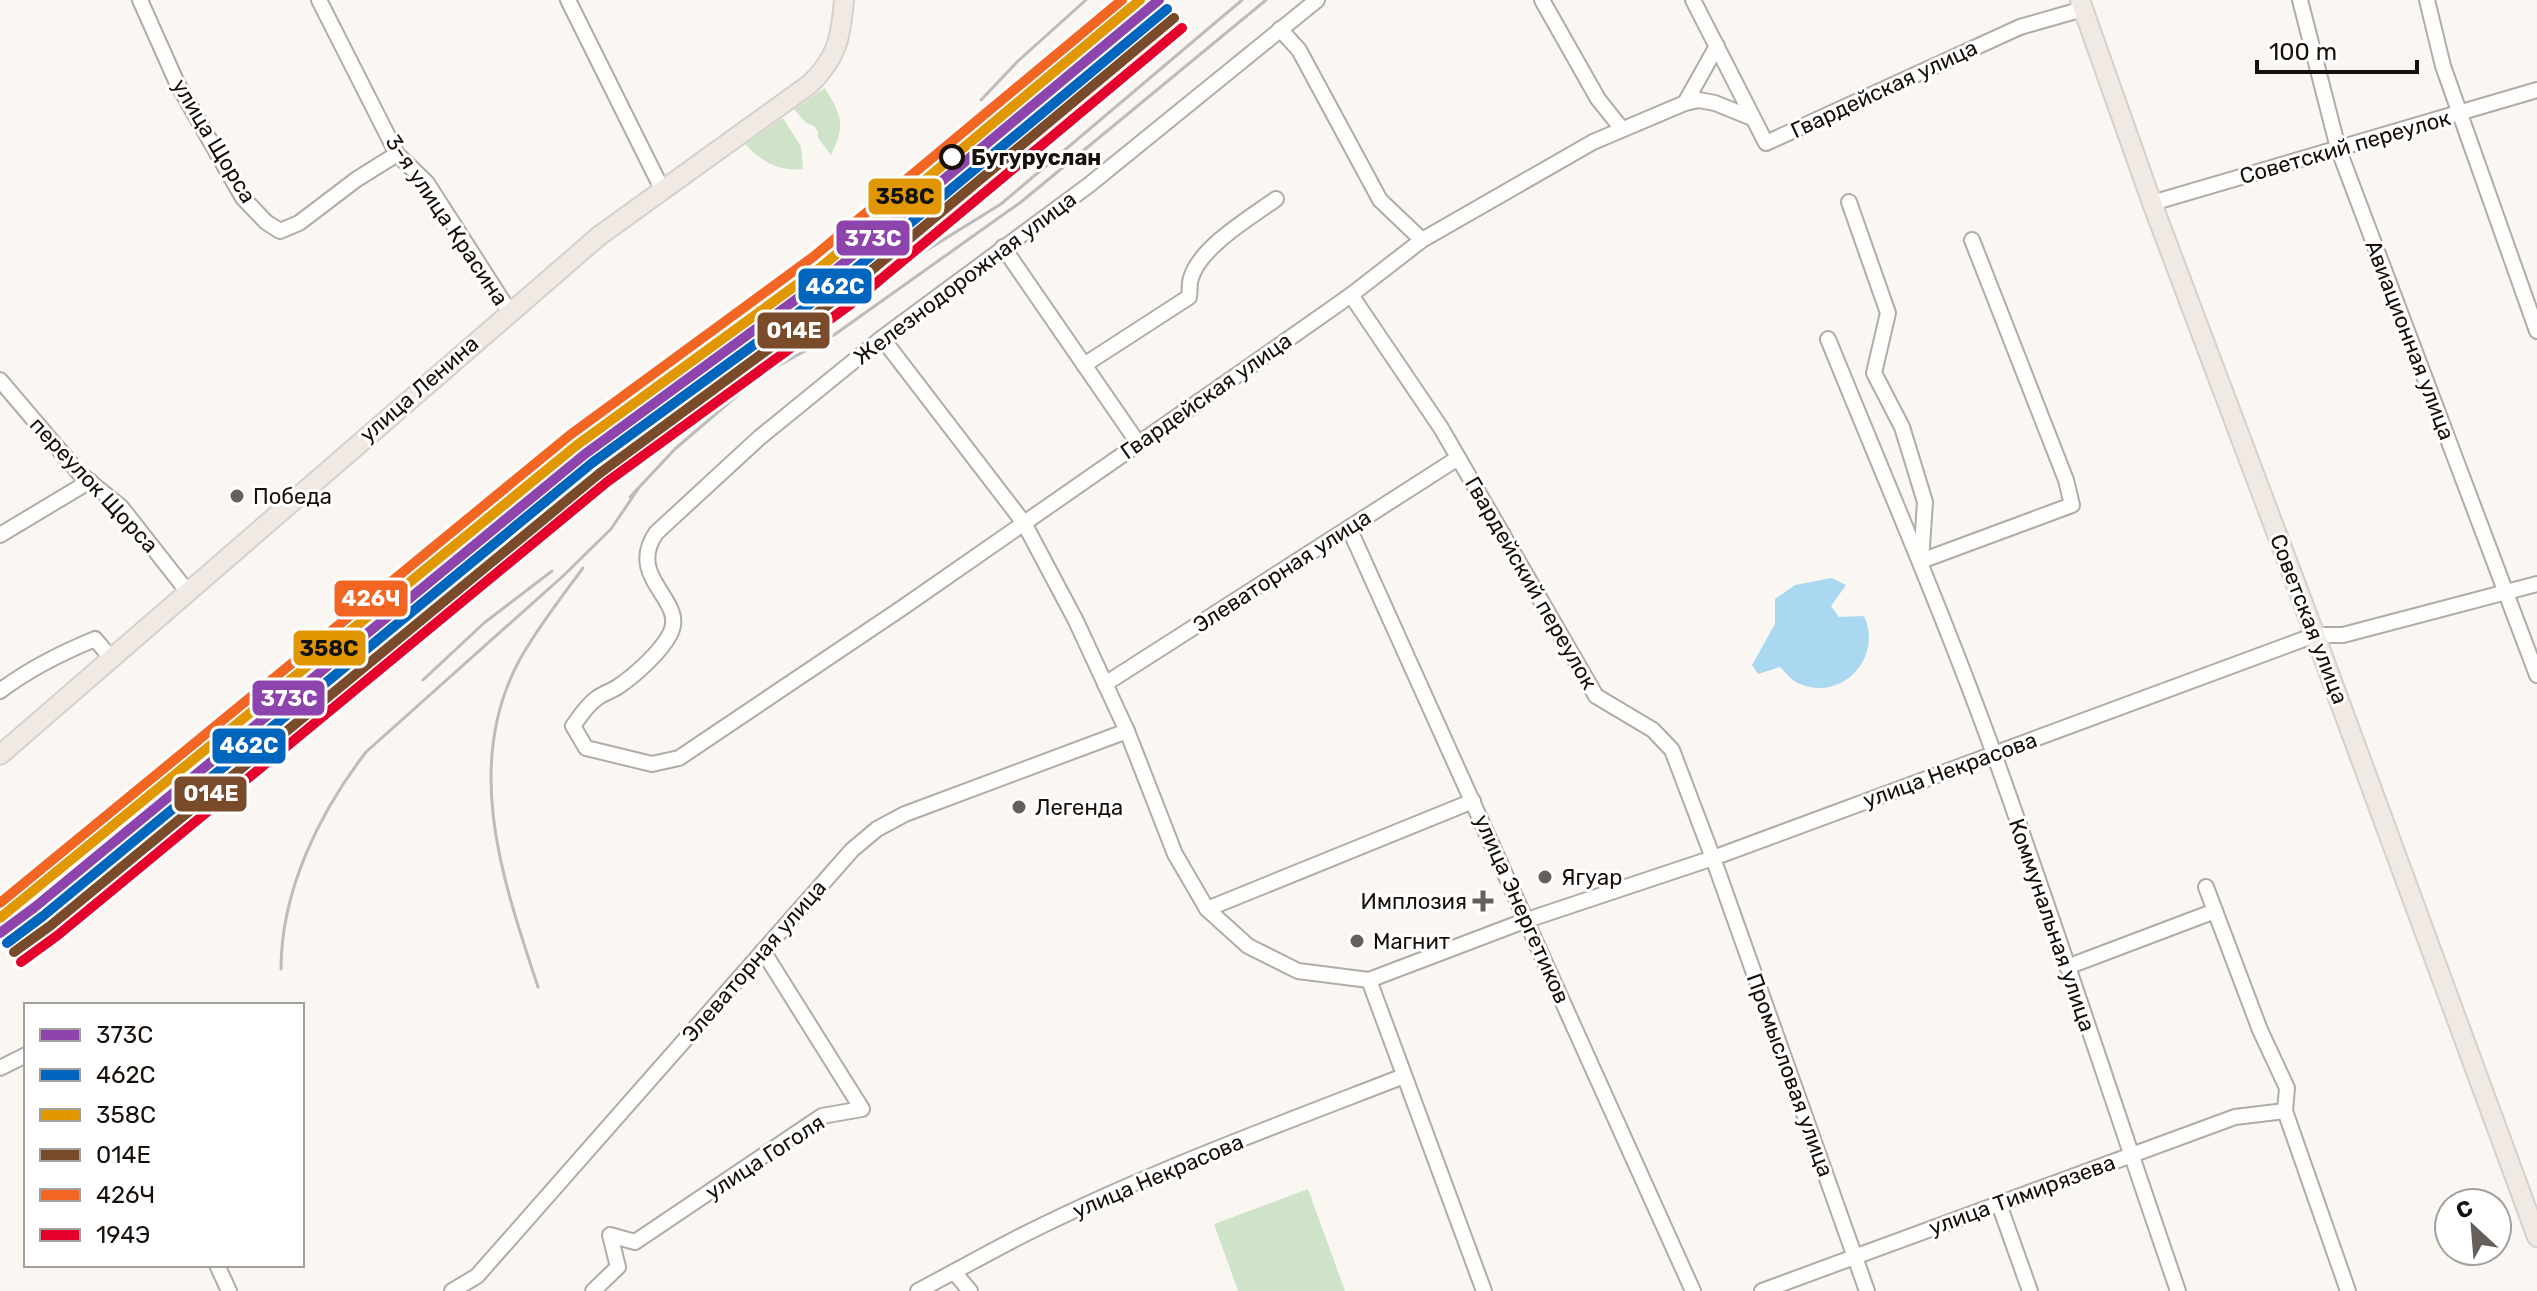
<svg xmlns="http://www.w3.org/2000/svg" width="2537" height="1291" font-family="Rubik,sans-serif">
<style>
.green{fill:#cfe3c8}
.water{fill:#a9d8f0}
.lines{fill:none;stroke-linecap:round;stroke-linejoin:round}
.minor-casing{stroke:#b1aca8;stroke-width:18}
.major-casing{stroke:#d4d1ce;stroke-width:22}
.minor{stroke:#fefefd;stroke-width:14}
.major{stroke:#f1e9e3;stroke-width:18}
.rail{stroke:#bdbbbb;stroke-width:3}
.rail-1-casing{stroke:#fff;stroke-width:16}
.rail-2-casing{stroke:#fff;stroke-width:16}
.rail-3-casing{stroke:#fff;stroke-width:16}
.rail-4-casing{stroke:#fff;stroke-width:16}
.rail-5-casing{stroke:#fff;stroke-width:16}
.rail-6-casing{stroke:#fff;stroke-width:16}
.rail-1{stroke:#8e44ad;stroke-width:10}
.rail-2{stroke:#0065bd;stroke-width:10}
.rail-3{stroke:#e19701;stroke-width:10}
.rail-4{stroke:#7a4b2a;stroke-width:10}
.rail-5{stroke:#f26522;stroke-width:10}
.rail-6{stroke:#e4002b;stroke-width:10}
.stop-dot{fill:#fff;stroke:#17100b;stroke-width:4}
.poi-dot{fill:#66605c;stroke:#fff;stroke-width:3}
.labels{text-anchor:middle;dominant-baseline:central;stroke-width:6;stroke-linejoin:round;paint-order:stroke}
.street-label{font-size:22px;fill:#17100b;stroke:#fff}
.stop-label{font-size:22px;font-weight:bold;fill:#17100b;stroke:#fff;text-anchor:start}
.poi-label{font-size:22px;fill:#17100b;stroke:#fff;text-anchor:start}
.line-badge{stroke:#fff;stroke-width:3}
.badge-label{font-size:22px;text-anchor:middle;font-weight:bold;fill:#fff}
.pale-badge-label{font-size:22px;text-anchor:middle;font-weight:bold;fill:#111}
</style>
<rect width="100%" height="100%" fill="#faf6f2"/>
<!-- green -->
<g class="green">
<path d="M825,88C842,117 846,124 831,155L818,138V132L814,126L806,123L794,109Z"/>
<path d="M783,118L801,147L803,169C778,171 762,162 745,144Z"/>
<path d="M1308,1189L1345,1291H1238L1214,1224Z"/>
</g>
<!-- water -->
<path class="water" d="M1832,578L1846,585L1831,606L1839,617L1864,616C1883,657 1843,702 1800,684C1792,681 1786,673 1780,667L1758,674L1752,665L1775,624V599L1795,585Z"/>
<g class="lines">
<defs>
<g id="minor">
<path d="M140,0L177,83L243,198L266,222L280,231L299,223L357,179L397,154"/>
<path d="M319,0L397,154L427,183L509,311"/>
<path d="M568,0L662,189"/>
<path d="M1317,0L1089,185L882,338L759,438L656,533C625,579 688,600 670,634C661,652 635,675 619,686C612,691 604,693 597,698C587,705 580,716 573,726L586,748L652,764L679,758L902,608L1253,364L1351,295L1422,240L1593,142L1685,103L1699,100L1715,103L1752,118"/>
<path d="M1542,0L1598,99L1622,129"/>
<path d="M1693,0L1766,143L2020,27L2083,9"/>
<path d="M2300,0L2338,148L2537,675"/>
<path d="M2427,0L2443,66L2537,331"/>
<path d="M1280,29L1299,50L1380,200L1422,240"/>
<path d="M1685,103L1717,46"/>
<path d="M1849,202L1888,313L1874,373L1902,427L1925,502L1921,561L2072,505L2066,480L1972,240"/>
<path d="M2152,203L2537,90"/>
<path d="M1003,247L1138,443"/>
<path d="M1351,295L1441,428L1596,696L1653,730L1672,750L1713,858L1867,1291"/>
<path d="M882,338L1024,523L1076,621L1127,731L1175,854L1207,909L1248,946L1298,971L1369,980L1527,920L1713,858L2315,635H2343L2537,584"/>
<path d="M1828,339C1884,477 1943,613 1994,754C2058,932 2116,1112 2178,1291"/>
<path d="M1084,365L1189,297C1190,291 1189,284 1191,278C1200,247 1251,217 1276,199"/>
<path d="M0,380L79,473L121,507L187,591"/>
<path d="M1349,528L1693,1291"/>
<path d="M0,535L90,481"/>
<path d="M1105,684L1458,458"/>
<path d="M0,691C29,669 61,653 95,639L111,658"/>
<path d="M2206,887L2260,1030L2287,1088L2285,1111L2348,1291"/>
<path d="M1207,909L1473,801"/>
<path d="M2067,967L2215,911"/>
<path d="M1369,980L1484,1291"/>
<path d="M0,1068L26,1055"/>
<path d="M1999,1204L2030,1291"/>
<path d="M217,1265L229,1291"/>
<path d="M954,1272L970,1291"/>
<path d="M452,1291L477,1276L852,850L877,829L905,814L1127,731"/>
<path d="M593,1291L618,1267L610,1235L635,1242L822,1116L862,1109L763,951"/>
<path d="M918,1291C952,1273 986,1254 1021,1236C1144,1174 1275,1126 1404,1076"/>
<path d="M1762,1291L2235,1117L2285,1111"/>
</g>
<g id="major">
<path d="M2080,0L2152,203L2315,635L2537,1237"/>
<path d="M0,755L599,236L810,84C837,58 841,37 844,0"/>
</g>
</defs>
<!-- minor casing -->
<use href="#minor" class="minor-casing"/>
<!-- major casing -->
<use href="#major" class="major-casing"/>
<!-- minor -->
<use href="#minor" class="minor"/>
<!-- major -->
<use href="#major" class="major"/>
<!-- rail -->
<g class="rail">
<path d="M981,100L1018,61L1086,0"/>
<path d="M922,253L1001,204L1242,0"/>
<path d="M761,375L834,335L1021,202L1266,0"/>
<path d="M630,497L675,449L768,369"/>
<path d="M423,680L484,623L552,571"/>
<path d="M281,969C281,891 319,813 366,752L563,576L611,529L638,489"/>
<path d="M538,987C503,881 462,765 520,659C538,627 561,598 583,568"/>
</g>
<defs>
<path id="rail-1" d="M0,933L35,907L585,454L828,276L1159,0"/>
<path id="rail-2" d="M7,943L43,916L592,463L836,285L1167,9"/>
<path id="rail-3" d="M0,918L577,445L821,267L1140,0"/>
<path id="rail-4" d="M14,952L50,926L600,473L843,294L1174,18"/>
<path id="rail-5" d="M0,903L570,435L813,257L1122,0"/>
<path id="rail-6" d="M21,962L58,935L607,482L851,304L1182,28"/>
</defs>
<!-- rail-1 casing -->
<use href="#rail-1" class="rail-1-casing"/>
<!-- rail-2 casing -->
<use href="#rail-2" class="rail-2-casing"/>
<!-- rail-3 casing -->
<use href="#rail-3" class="rail-3-casing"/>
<!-- rail-4 casing -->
<use href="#rail-4" class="rail-4-casing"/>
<!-- rail-5 casing -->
<use href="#rail-5" class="rail-5-casing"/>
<!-- rail-6 casing -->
<use href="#rail-6" class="rail-6-casing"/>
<!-- rail-1 -->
<use href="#rail-1" class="rail-1"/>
<!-- rail-2 -->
<use href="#rail-2" class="rail-2"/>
<!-- rail-3 -->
<use href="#rail-3" class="rail-3"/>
<!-- rail-4 -->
<use href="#rail-4" class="rail-4"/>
<!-- rail-5 -->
<use href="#rail-5" class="rail-5"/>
<!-- rail-6 -->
<use href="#rail-6" class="rail-6"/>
</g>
<!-- markers -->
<circle class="stop-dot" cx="952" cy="157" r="11"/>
<g class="poi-dot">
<circle cx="237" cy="496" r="8"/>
<circle cx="1019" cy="807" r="8"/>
<circle cx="1545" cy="877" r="8"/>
<path d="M1479 889h8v8h8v8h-8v8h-8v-8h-8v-8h8z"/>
<circle cx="1357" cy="941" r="8"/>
</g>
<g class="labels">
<!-- street labels -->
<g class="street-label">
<text transform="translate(1884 89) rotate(-25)">Гвардейская улица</text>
<text transform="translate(214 141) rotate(59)">улица Щорса</text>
<text transform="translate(2345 147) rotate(-16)">Советский переулок</text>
<text transform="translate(447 220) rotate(56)">3-я улица Красина</text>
<text transform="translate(965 278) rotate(-37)">Железнодорожная улица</text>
<text transform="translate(2410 340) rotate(69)">Авиационная улица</text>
<text transform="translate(419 389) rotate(-41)">улица Ленина</text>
<text transform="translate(1206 396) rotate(-35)">Гвардейская улица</text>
<text transform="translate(94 485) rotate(47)">переулок Щорса</text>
<text transform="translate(1282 571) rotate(-33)">Элеваторная улица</text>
<text transform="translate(1531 583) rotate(60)">Гвардейский переулок</text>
<text transform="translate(2309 619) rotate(69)">Советская улица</text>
<text transform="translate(1950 770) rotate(-20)">улица Некрасова</text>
<text transform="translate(1522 909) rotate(66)">улица Энергетиков</text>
<text transform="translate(2052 925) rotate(71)">Коммунальная улица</text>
<text transform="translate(754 961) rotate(-49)">Элеваторная улица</text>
<text transform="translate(1790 1075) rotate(70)">Промысловая улица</text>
<text transform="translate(765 1157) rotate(-33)">улица Гоголя</text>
<text transform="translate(1158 1176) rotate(-23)">улица Некрасова</text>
<text transform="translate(2022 1195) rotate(-20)">улица Тимирязева</text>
</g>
<!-- stop labels -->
<g class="stop-label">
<text x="971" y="157">Бугуруслан</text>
</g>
<!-- poi labels -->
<g class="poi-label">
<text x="253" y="496">Победа</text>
<text x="1035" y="807">Легенда</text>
<text x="1561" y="877">Ягуар</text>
<text x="1467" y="901" text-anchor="end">Имплозия</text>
<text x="1373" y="941">Магнит</text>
</g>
</g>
<g class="line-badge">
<rect x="867" y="177" width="76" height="39" rx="8" fill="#e19701"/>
<rect x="835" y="219" width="76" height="38" rx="8" fill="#8e44ad"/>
<rect x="797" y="267" width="76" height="38" rx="8" fill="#0065bd"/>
<rect x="756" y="311" width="75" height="39" rx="8" fill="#7a4b2a"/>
<rect x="333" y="579" width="76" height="39" rx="8" fill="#f26522"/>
<rect x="292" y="629" width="75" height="38" rx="8" fill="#e19701"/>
<rect x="251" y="679" width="75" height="38" rx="8" fill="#8e44ad"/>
<rect x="211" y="727" width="76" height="38" rx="8" fill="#0065bd"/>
<rect x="173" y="775" width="75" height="38" rx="8" fill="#7a4b2a"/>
</g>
<g class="badge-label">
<text x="873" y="246">373C</text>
<text x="835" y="294">462С</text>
<text x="794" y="338">014Е</text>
<text x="371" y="606">426Ч</text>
<text x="289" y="706">373C</text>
<text x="249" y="753">462С</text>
<text x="211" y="801">014Е</text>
</g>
<g class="pale-badge-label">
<text x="905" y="204">358С</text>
<text x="329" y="656">358С</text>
</g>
<!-- legend -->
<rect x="24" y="1003" width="280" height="264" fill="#ffffff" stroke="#a29f9d" stroke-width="2"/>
<rect x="40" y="1029" width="40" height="12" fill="#8e44ad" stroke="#a29f9d" stroke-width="2"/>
<text x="96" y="1043" font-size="24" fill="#17100b">373C</text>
<rect x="40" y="1069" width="40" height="12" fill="#0065bd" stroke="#a29f9d" stroke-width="2"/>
<text x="96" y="1083" font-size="24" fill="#17100b">462С</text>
<rect x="40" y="1109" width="40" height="12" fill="#e19701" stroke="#a29f9d" stroke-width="2"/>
<text x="96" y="1123" font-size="24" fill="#17100b">358С</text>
<rect x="40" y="1149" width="40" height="12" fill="#7a4b2a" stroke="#a29f9d" stroke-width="2"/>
<text x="96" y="1163" font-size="24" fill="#17100b">014Е</text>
<rect x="40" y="1189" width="40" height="12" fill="#f26522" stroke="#a29f9d" stroke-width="2"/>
<text x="96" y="1203" font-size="24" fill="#17100b">426Ч</text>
<rect x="40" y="1229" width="40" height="12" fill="#e4002b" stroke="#a29f9d" stroke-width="2"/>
<text x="96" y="1243" font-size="24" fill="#17100b">194Э</text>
<!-- north arrow -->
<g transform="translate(2473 1227) rotate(334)"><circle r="38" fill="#ffffff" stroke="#a29f9d" stroke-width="2"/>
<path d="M0-6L14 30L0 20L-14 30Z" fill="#66605c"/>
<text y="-12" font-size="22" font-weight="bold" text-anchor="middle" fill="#17100b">С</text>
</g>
<!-- scale -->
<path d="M2257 60v12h160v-12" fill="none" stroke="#17100b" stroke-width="4"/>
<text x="2269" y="60" font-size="24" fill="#17100b" stroke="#ffffff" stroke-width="6" paint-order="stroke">100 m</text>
</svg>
